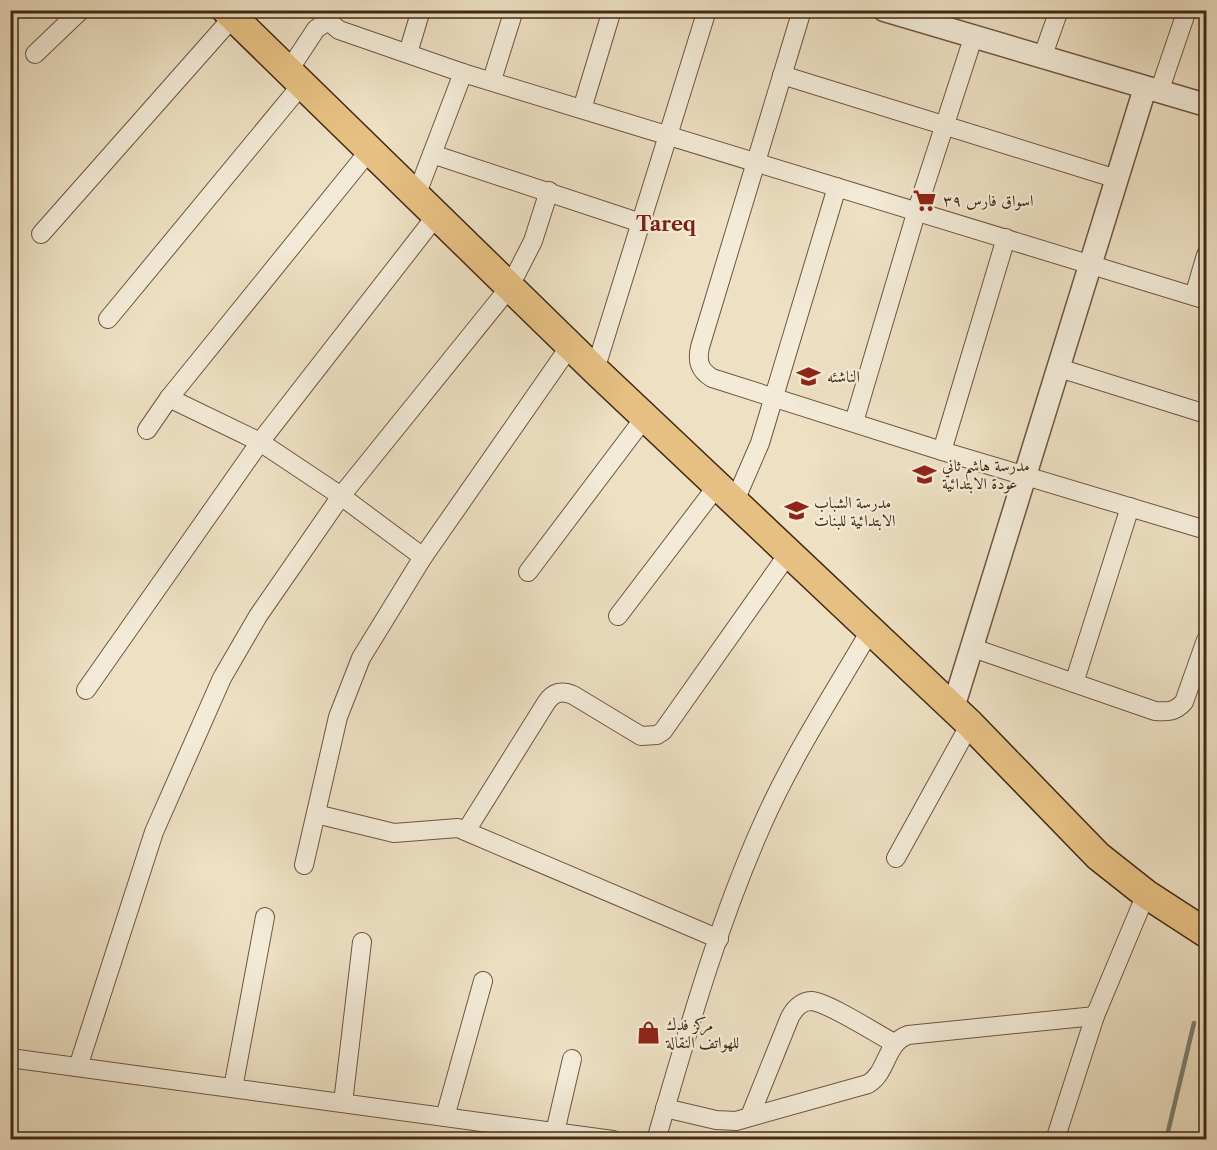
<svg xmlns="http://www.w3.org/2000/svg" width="1217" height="1150" font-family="'Libre Caslon Text',Amiri,serif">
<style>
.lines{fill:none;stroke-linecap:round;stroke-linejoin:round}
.stream{stroke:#778171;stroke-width:4.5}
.minor-casing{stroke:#6e5640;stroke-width:20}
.tertiary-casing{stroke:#6e5640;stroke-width:25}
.primary-casing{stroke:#432815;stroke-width:31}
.minor{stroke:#f3ebd8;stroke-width:18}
.tertiary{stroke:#f3ebd8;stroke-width:22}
.primary{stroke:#e6c082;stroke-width:28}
.labels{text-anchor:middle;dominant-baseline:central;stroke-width:4.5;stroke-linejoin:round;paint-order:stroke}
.poi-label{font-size:16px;fill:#432815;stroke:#f3ebd8;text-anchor:start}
.quarter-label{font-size:20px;font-weight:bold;fill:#7a1f14;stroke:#f3ebd8}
</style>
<rect width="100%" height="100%" fill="#ede0c3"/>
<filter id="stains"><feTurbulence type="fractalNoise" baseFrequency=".00333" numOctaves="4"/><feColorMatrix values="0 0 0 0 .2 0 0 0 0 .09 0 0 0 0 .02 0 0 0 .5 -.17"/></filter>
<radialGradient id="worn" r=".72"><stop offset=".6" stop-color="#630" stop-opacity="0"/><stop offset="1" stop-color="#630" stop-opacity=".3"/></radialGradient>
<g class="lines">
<!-- stream -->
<path class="stream" d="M1166,1140L1194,1023"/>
<defs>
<g id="minor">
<path d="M327,10L328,21L339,30L463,73L1206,300"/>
<path d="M802,10L700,347C697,361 699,370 712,378L942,451L1206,530"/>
<path d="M408,53L421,10"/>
<path d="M35,54L81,10"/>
<path d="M1042,58L1059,10"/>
<path d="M289,70L316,29L328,21"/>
<path d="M782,75L1117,179"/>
<path d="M492,80L514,10"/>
<path d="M1159,92L1187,10"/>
<path d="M582,109L612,10"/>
<path d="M432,154L641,223"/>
<path d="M416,196L463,73"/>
<path d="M41,234L233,17"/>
<path d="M1194,296L1206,255"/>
<path d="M108,319L303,83"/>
<path d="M1059,368L1206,414"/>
<path d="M595,370L707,10"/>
<path d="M169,398L260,442L341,496L423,557"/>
<path d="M854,422L917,210L973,38"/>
<path d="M147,430L169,398L369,151"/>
<path d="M942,451L1006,238"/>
<path d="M734,503L760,443L837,187"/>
<path d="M528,572L645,417"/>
<path d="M618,616L717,486"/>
<path d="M973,648L1155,711C1168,712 1175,712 1184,702L1206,640"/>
<path d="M1074,683L1130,507"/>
<path d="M86,690L260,442L436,216"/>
<path d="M316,814L394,833L458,828L719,939"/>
<path d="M466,831L546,703C553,692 562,690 573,695L641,736L657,735L663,731L788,554"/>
<path d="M896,858L970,724"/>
<path d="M304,865L338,717L361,658L423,557L570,346"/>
<path d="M10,1058L613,1140"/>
<path d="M78,1067L154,832L222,678L258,616L341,496L509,288L533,241L549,191"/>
<path d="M233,1088L265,917"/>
<path d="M343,1103L362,942"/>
<path d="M665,1108L716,1120L736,1121L868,1084C888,1072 885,1043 908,1035L1095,1016"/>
<path d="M750,1116L790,1017C795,1008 801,1001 812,1001C829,1003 877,1034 894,1043"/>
<path d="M445,1117L483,981"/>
<path d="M555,1132L572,1059"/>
<path d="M656,1140C687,1034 717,926 762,825C792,757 833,694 870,631"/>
<path d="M1055,1140L1095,1016L1146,894"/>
</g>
<g id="tertiary">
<path d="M884,10L1206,105"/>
<path d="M953,708L1145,88"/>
</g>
<path id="primary" d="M226,10L595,370L970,724L1098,856L1146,894L1206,933"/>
</defs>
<!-- minor casing -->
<use href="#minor" class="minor-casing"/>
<!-- tertiary casing -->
<use href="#tertiary" class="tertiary-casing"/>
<!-- primary casing -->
<use href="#primary" class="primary-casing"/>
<!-- minor -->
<use href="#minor" class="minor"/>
<!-- tertiary -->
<use href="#tertiary" class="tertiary"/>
<!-- primary -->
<use href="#primary" class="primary"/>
</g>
<!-- icons -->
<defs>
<symbol id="supermarket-bare" viewBox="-9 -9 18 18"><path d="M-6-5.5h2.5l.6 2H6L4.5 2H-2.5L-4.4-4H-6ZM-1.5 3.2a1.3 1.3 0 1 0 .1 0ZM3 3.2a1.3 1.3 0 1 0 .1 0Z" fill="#8f2418" stroke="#f3ebd8" stroke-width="2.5" paint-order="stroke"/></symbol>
<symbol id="school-bare" viewBox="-9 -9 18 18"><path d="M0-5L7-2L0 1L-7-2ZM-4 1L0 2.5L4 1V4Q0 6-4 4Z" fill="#8f2418" stroke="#f3ebd8" stroke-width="2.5" paint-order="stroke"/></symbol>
<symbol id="shop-bare" viewBox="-9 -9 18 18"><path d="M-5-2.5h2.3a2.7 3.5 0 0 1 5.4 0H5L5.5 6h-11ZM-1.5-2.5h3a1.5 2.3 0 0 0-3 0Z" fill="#8f2418" stroke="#f3ebd8" stroke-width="2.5" paint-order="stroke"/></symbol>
</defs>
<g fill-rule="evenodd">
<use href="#supermarket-bare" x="908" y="184" width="33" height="33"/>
<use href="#school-bare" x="792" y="360" width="33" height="33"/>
<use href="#school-bare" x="908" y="458" width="33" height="33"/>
<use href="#school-bare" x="780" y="494" width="33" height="33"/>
<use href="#shop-bare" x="632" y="1016" width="33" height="33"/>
</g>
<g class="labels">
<!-- poi labels -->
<g class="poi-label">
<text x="943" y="200">اسواق فارس ٣٩</text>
<text x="827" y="376">الناشئه</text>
<text x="942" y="465">مدرسة هاشم ثاني<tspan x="942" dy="18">عودة الابتدائية</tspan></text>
<text x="814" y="502">مدرسة الشباب<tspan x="814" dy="18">الابتدائية للبنات</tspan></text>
<text x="666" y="1024">مركز فدك<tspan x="666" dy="18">للهواتف النقالة</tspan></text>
</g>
<!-- quarter labels -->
<g class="quarter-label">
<text x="666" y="224">Tareq</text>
</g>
</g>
<!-- margin -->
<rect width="1217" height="1150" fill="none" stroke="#ede0c3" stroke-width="36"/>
<rect x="12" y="12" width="1193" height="1126" fill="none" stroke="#432815" stroke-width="3"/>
<rect x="18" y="18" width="1181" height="1114" fill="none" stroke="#432815" stroke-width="1.5"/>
<rect width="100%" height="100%" filter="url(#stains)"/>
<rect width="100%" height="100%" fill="url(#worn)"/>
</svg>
